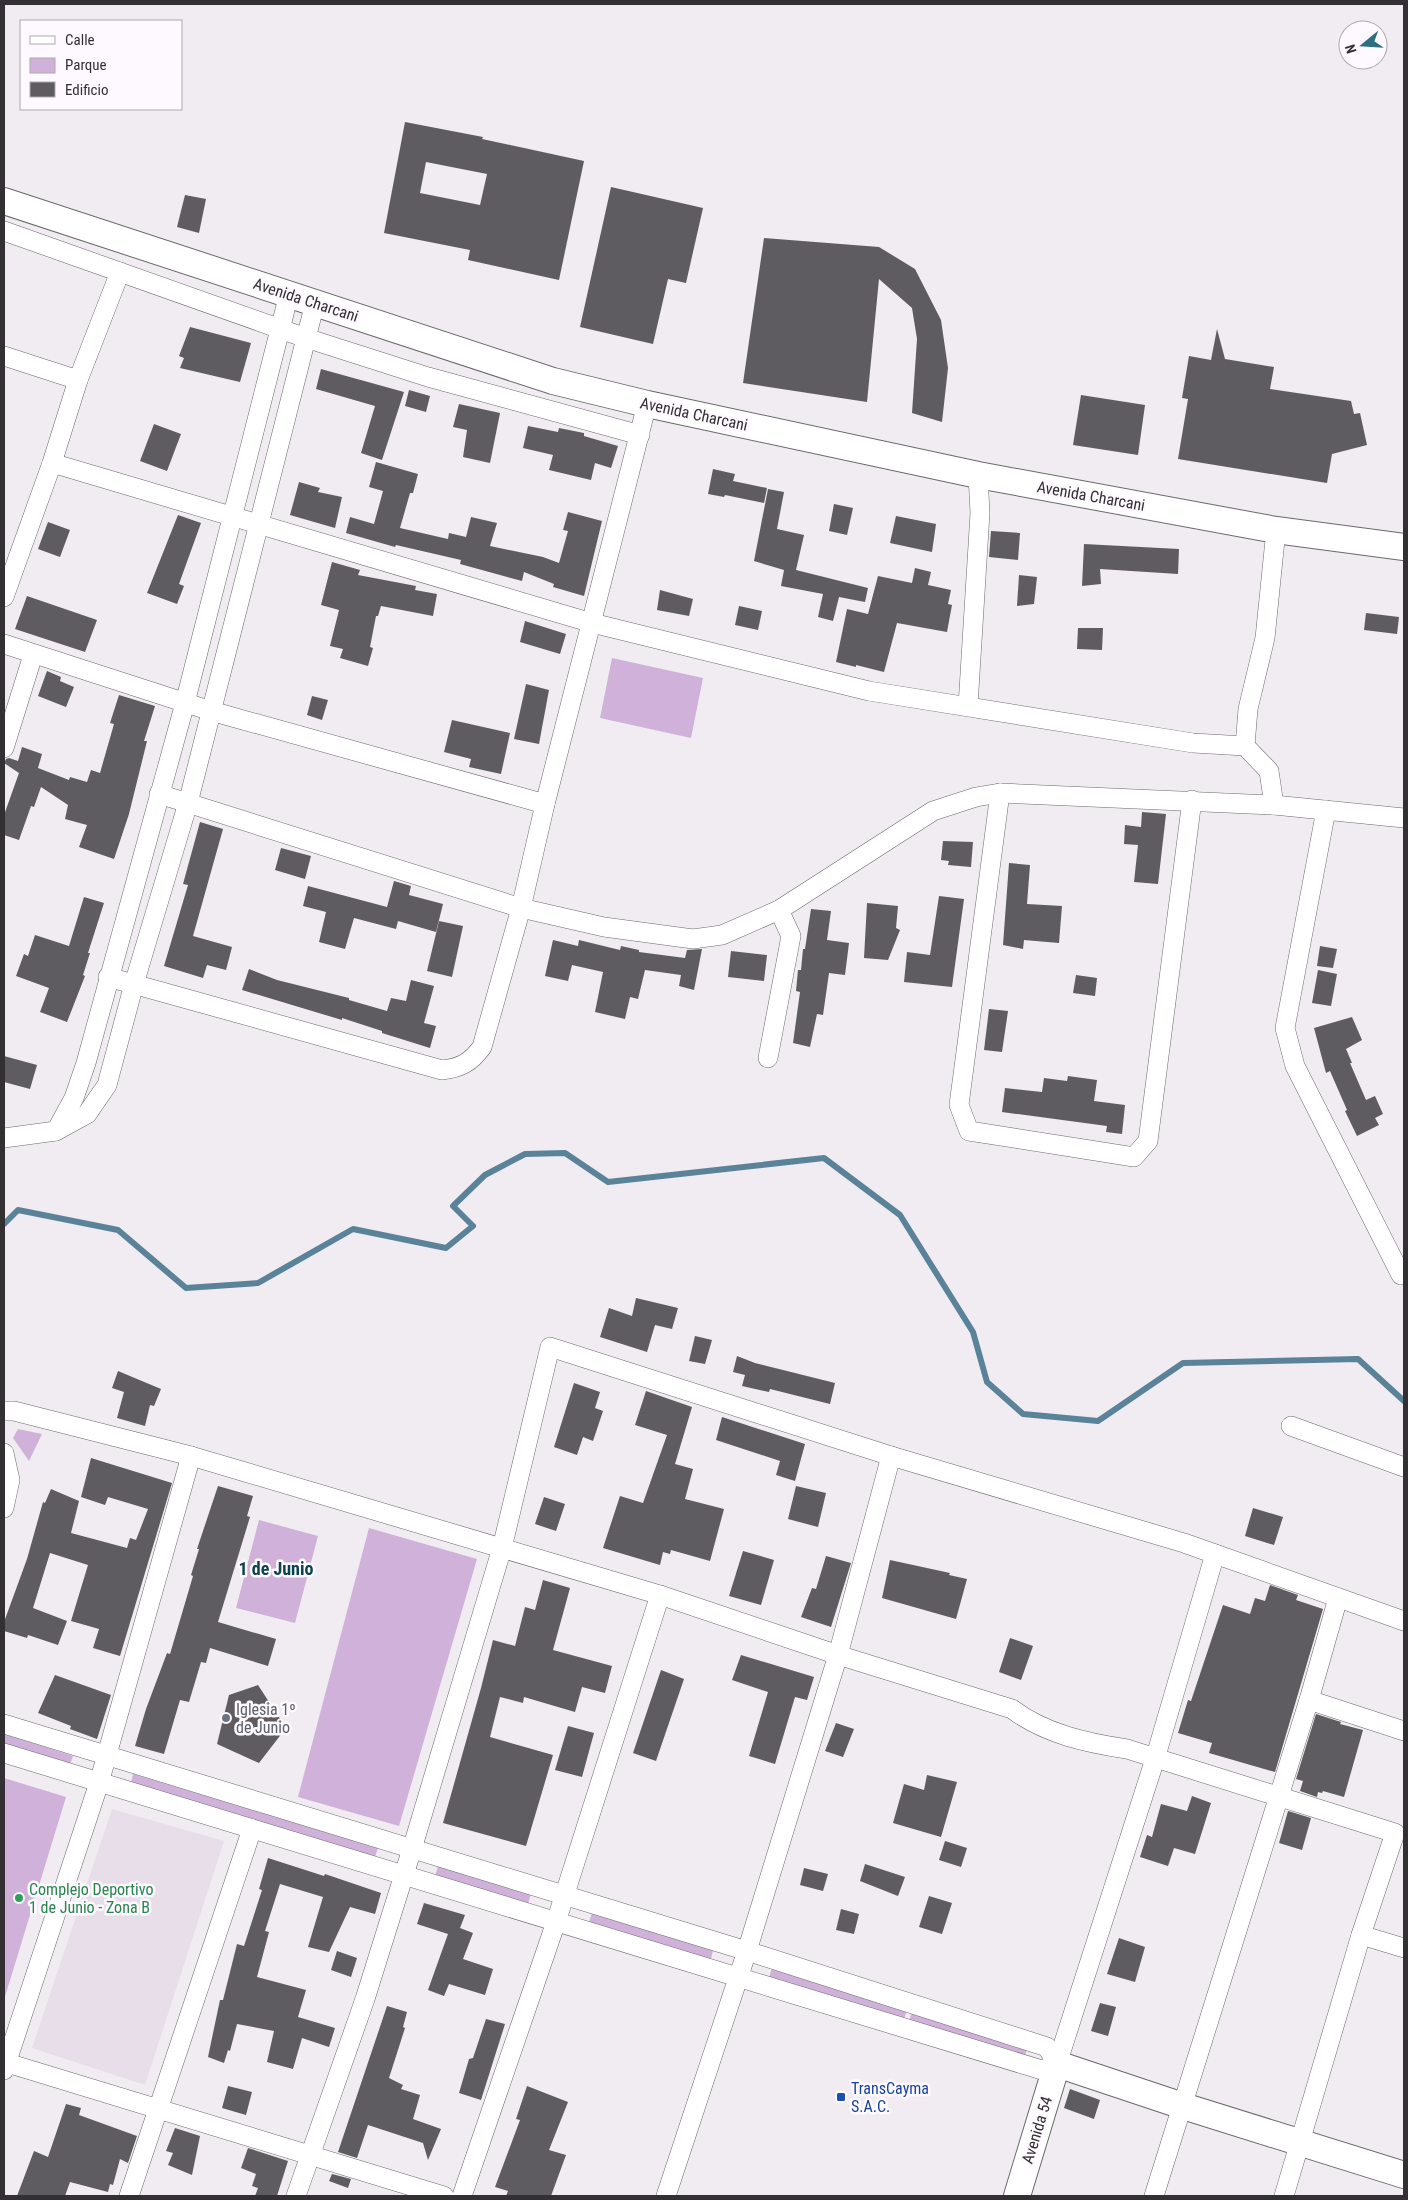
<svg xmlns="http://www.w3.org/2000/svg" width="1408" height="2200" font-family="'Roboto Condensed',sans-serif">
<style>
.built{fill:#e7dee9}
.green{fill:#d0b1da}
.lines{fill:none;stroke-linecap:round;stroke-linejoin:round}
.stream{stroke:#5a839a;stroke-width:6}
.building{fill:#5f5c61;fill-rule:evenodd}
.street-casing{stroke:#6c696d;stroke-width:20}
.secondary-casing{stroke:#6c696d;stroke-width:28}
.street{stroke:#fff;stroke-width:19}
.secondary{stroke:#fff;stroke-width:26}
.worship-dot{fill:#6b7280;stroke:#fdf9fe;stroke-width:2}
.leisure-dot{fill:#2e9e5b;stroke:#fdf9fe;stroke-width:2}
.transit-dot{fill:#1a4fb4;stroke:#fdf9fe;stroke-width:2}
.labels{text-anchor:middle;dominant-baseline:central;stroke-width:5;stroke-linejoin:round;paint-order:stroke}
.street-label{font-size:16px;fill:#323032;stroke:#fdf9fe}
.worship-label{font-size:16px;fill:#5b616d;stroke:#fdf9fe;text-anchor:start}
.leisure-label{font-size:16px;fill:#27864d;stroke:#fdf9fe;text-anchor:start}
.transit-label{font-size:16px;fill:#164399;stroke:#fdf9fe;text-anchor:start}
.neighbourhood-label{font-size:18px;font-weight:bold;fill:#094351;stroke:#fdf9fe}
</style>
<rect width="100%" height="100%" fill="#f0ecf1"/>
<!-- built -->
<path class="built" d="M112,1809L224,1841L145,2085L32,2048Z"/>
<!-- green -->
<g class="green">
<path d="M612,658L703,678L691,738L600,718Z"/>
<path d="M18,1429L42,1434L29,1461L13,1438Z"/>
<path d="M259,1520L318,1536L295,1623L236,1608Z"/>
<path d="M369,1528L477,1559L399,1826L298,1797Z"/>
<path d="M4,1734L73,1756L70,1765L4,1745Z"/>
<path d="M133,1774L378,1848L375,1857L131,1783Z"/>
<path d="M4,1778L66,1797L4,2000Z"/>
<path d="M438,1866L531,1894L528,1904L435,1876Z"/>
<path d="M592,1913L713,1950L711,1959L589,1922Z"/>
<path d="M772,1968L907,2010L904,2019L769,1977Z"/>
<path d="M912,2012L1027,2049L1024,2058L909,2021Z"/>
</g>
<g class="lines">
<!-- stream -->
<path class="stream" d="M4,1224L18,1210L118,1230L186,1288L258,1283L353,1229L446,1248L473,1226L453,1206L485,1175L525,1154L565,1153L608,1182L824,1158L900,1215L973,1332L987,1382L1023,1414L1098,1421L1183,1363L1358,1359L1404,1401"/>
</g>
<!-- building -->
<g class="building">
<path d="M405,122L483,137L482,139L584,161L559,280L468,260L470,250L384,233ZM426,162L487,174L480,205L420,193Z"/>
<path d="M611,187L703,208L686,283L668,279L653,344L580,327Z"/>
<path d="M185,195L206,199L199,233L177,227Z"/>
<path d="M764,238L879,247L915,269L941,320L948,368L942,422L912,413L917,339L912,308L879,279L867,402L743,383Z"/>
<path d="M190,327L251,343L240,382L180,368L184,358L179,356Z"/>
<path d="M1217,329L1225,359L1274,367L1270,389L1351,401L1354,414L1360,413L1367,445L1332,454L1327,483L1178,459L1188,399L1182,398L1189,356L1211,360Z"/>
<path d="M321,369L404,392L382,460L361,453L375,406L316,389Z"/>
<path d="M409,390L430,396L426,412L405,406Z"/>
<path d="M1081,395L1145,405L1138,455L1073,445Z"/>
<path d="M459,404L500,413L490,463L463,457L467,430L453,427Z"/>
<path d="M154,424L181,434L167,471L140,461Z"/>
<path d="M528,426L558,432L559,428L584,433V436L618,446L611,468L595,463L591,480L549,470L553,455L523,448Z"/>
<path d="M376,462L418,474L413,493H410L400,528L448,539L449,533L466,537L471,517L497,523L490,546L543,557L559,563L568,531L563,530L568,512L602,521L584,596L553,587L554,584L524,572L522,581L460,564L461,560L396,545L395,547L346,533L350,517L374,524L383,491L369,487Z"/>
<path d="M713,469L735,474L733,481L767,488L764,503L725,495L724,497L708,494Z"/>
<path d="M299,482L320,488L318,492L342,497L335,528L290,515Z"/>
<path d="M768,489L784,492L777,529L804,535L796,570L868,588L865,602L839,597L833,621L818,617L823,594L781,586L784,570L754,561Z"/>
<path d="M834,504L853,508L847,535L829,531Z"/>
<path d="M178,515L201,523L179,584L184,586L177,604L147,593Z"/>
<path d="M896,516L936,524L932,552L890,543Z"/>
<path d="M48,522L70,530L60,557L38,549Z"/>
<path d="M991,531L1020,533L1018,560L989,557Z"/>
<path d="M1084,544L1179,549L1178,574L1100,569L1101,584L1082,586Z"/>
<path d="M332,562L360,570L358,575L416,586L415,590L437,594L433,616L381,606L378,616H376L370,647L373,648L368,666L340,658L343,649L330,646L339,610L321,605Z"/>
<path d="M915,568L931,572L928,585L951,590L948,604L952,605L947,632L897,623L884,672L856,665V667L836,662L847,609L868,614L878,576L912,583Z"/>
<path d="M1019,575L1037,577L1034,604L1017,606Z"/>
<path d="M660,590L693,599L689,616L657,610Z"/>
<path d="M27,596L97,620L85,652L15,629Z"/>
<path d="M739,606L762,611L758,630L735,625Z"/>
<path d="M1366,613L1399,617L1397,634L1364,630Z"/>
<path d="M525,621L566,634L560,654L520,642Z"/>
<path d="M1078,628H1103L1102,650L1077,649Z"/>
<path d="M47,671L61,677L60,681L74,687L66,707L38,696Z"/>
<path d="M526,684L549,690L539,744L514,739Z"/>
<path d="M119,695L155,706L144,741H147L129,814L114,859L79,847L87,825L65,819L68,805L41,787L34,807L31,806L19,840L4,835V815L19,773L4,763L6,759L9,758L18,761L22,747L42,754L38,768L69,780L70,777L87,782L91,770L100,773L114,724L110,723Z"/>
<path d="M312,696L328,700L322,720L307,715Z"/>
<path d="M452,720L510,733L501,774L469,767L471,759L444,752Z"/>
<path d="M1142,812L1166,814L1158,884L1134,882L1138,845L1124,844L1125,825L1141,827Z"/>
<path d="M200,822L223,829L193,936L232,947L226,970L207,965L203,978L164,966L188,885L183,884Z"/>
<path d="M943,841L973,842L971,867L948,865L949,861L941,860Z"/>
<path d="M281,848L311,856L305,879L275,870Z"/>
<path d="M1009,863L1030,865L1027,904L1062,906L1059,943L1024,940L1023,949L1003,945Z"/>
<path d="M394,881L411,886L409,895L443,904L436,932L398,921L396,929L354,918L345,949L319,942L326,912L303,906L308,886L387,907Z"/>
<path d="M939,896L964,899L952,987L904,982L907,952L930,955Z"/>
<path d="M84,897L104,903L88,953H90L83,975L85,976L67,1022L40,1012L49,988L16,976L24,954L28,956L35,935L69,946Z"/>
<path d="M867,903L898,906L896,928L900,930L888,960L864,958Z"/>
<path d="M811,909L831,911L827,940L849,943L845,975L829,973L823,1015L817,1014L810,1047L793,1043L800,992L796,991L798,970H801L803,949H805Z"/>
<path d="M439,921L463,926L452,977L427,971Z"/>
<path d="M553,940L578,946L579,940L620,950L621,946L639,950V952L685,958L687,950L702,949L694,990L679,986L681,975L645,970L638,999L630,997L625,1019L595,1012L603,972L572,965L568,981L545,976Z"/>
<path d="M1320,946L1337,949L1333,968L1317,966Z"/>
<path d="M731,951L767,955L764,981L728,977Z"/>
<path d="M249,969L277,980L349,998V1000L387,1011L391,998L406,1001L411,980L434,986L424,1023L436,1026L430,1048L382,1033V1031L342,1018V1020L242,990Z"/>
<path d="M1318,970L1337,974L1331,1006L1312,1003Z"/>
<path d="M1076,975L1097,978L1095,996L1073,993Z"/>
<path d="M989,1009L1008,1011L1002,1052L984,1050Z"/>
<path d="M1352,1017L1362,1040L1346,1049L1352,1063H1350L1366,1100L1375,1096L1383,1114L1375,1118L1379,1125L1357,1136L1345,1111L1347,1110L1330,1071L1326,1073L1314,1028Z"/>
<path d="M4,1056L37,1065L30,1089L4,1082Z"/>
<path d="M1068,1076L1097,1080L1094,1101L1125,1105L1122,1134L1106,1132L1107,1126L1002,1112L1005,1088L1042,1092L1044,1078L1067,1081Z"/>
<path d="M636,1298L678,1308L672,1329L655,1325L647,1352L600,1337L609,1308L632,1316Z"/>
<path d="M695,1336L712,1340L705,1364L689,1361Z"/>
<path d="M737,1356L755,1363L835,1383L830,1404L770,1389L769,1392L742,1386L745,1375L733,1372Z"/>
<path d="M118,1371L161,1389L154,1406L150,1405L145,1426L117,1418L124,1392L112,1388Z"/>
<path d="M574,1383L600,1392L595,1408L603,1411L593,1441L583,1437L577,1455L554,1447Z"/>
<path d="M646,1391L692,1407L675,1464L693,1469L685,1499L724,1509L710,1561L671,1550L670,1554L663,1552L660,1565L603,1548L620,1496L643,1503L667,1435L635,1425Z"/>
<path d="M722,1417L805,1444L795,1481L776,1475L780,1461L716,1440Z"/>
<path d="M91,1458L172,1483L120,1656L93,1648L99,1629L71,1621L88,1565L50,1553L33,1608L67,1621L58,1645L28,1635L27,1638L4,1631V1622L27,1559L43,1502L45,1503L51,1489L79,1501L71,1533L127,1548L130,1538L136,1540L148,1509L108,1497L105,1505L81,1497Z"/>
<path d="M218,1486L253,1496L247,1516L250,1517L218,1622L276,1639L268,1666L210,1648L206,1663L201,1662L189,1702L180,1700L164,1754L135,1746L146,1709L167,1653L170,1654L193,1576L191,1575L199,1549H197Z"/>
<path d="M796,1486L826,1493L818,1527L788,1519Z"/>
<path d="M544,1497L565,1504L556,1531L535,1524Z"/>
<path d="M1253,1508L1283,1517L1274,1545L1245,1536Z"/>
<path d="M743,1551L774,1560L761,1605L729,1596Z"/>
<path d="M826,1556L851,1563L831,1627L801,1617L812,1588L816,1589Z"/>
<path d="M890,1560L950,1573L949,1575L967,1579L956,1619L882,1598Z"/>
<path d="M543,1580L570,1588L553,1650L612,1666L605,1693L582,1687L575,1712L524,1697L523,1703L500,1697L490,1737L553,1755L526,1846L443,1823L481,1688L493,1640L515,1646L525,1607L535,1610Z"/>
<path d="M1270,1585L1298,1595L1296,1600L1323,1609L1275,1772L1209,1753L1212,1743L1178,1733L1188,1700L1191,1701L1223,1605L1250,1614L1255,1598L1265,1601Z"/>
<path d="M1010,1638L1033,1646L1021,1680L999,1672Z"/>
<path d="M741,1655L814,1677L807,1700L795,1697L775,1764L749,1756L768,1692L732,1680Z"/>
<path d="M661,1670L684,1679L656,1761L633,1753Z"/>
<path d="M55,1675L111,1695L97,1739L70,1729L71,1726L38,1713Z"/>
<path d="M258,1685L286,1728L259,1763L217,1744L229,1695Z"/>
<path d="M1316,1714L1341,1722L1340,1724L1363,1730L1344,1797L1323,1791L1322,1793L1318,1792L1317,1797L1300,1791L1303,1781L1296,1779Z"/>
<path d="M836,1723L854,1729L843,1757L825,1751Z"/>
<path d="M568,1726L594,1733L582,1777L555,1770Z"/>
<path d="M927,1775L957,1782L941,1837L893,1823L904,1784L924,1790Z"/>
<path d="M1192,1796L1211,1803L1195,1854L1174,1848L1168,1866L1140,1857L1147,1835L1152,1837L1161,1804L1187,1811Z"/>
<path d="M1288,1811L1311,1818L1302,1850L1279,1843Z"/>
<path d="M945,1841L967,1848L961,1867L939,1860Z"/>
<path d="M268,1858L324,1876L325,1874L381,1893L375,1914L350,1907L329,1952L308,1947L323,1897L280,1884L265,1931L269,1932L257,1977L306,1990L298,2017L335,2028L329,2047L302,2038L293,2069L267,2062L274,2031L237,2024L230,2051L228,2050L224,2063L208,2057L220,2000H223L237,1944L244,1946L262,1890L259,1889Z"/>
<path d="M865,1864L905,1877L898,1896L860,1881Z"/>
<path d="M804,1868L828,1874L823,1891L800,1885Z"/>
<path d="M929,1896L952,1903L942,1934L919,1927Z"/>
<path d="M424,1903L465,1915L460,1928L473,1933L463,1959L493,1969L485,1995L449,1984L444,1996L428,1990L448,1934L417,1924Z"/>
<path d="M841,1909L859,1914L854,1934L836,1930Z"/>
<path d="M1119,1938L1145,1947L1135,1982L1107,1974Z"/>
<path d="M337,1951L357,1958L351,1977L331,1970Z"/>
<path d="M1100,2003L1116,2007L1108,2036L1091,2031Z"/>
<path d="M387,2006L407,2012L403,2027L405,2028L389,2078L403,2085L401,2089L420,2095L413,2119L441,2129L428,2160L423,2143L368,2125L357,2158L338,2152Z"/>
<path d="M486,2019L505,2024L481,2100L459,2093L469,2059L473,2058Z"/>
<path d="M228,2086L252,2092L246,2115L222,2108Z"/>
<path d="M527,2086L568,2102L549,2150L566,2155L551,2196H506L508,2191L495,2187L520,2120L516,2119Z"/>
<path d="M1070,2089L1100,2100L1094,2119L1064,2108Z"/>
<path d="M66,2104L81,2108L79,2115L137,2136L128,2163L120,2159L113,2185L110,2184L108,2192L70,2182L65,2196H17L34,2151L48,2157Z"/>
<path d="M175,2128L200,2136L192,2175L168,2165L173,2153L166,2151Z"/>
<path d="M248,2148L288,2161L277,2196H255L258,2188L252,2186L256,2174L241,2168Z"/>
<path d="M332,2174L351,2179L348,2188L329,2181Z"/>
</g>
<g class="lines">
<defs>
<g id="street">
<path d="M4,231L306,338L428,377L640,435"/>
<path d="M4,356L78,380"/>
<path d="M52,463L592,623L869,691L1193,743L1245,746L1269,771L1274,805"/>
<path d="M4,597L52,463L78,380L120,272"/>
<path d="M4,644L211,711L545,804"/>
<path d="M968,706L980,513L978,475"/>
<path d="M1245,746L1248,709L1265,638L1276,530"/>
<path d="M4,748L33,655"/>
<path d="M1000,793L959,1105L969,1131L1134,1157L1148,1141L1192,800"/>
<path d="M159,794L521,908L604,927L693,939L722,935L779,910L933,811L976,797L1000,793L1274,805L1404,818"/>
<path d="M1326,810L1285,1028L1295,1066L1401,1275"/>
<path d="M108,977L442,1070C461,1068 471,1062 482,1047L521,908L545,804L647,404"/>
<path d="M768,1058L791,936L779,910"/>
<path d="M56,1131L74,1098L86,1063L185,703L289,294"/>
<path d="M4,1138L56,1131L87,1114L107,1085L134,984L188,803L315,303"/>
<path d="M4,1411H14L191,1456L660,1595L838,1655L1012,1709C1045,1734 1087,1743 1127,1749L1395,1833L1361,1935L1284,2196"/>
<path d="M1291,1426L1404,1467"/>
<path d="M4,1453L10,1480L4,1508"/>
<path d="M1309,1700L1404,1731"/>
<path d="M4,1724L747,1951L1047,2047L1057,2064"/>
<path d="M4,1753L1042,2070L1057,2064L1155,1759L1215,1554"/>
<path d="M1361,1935L1404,1948"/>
<path d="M4,2062L444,2196"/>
<path d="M4,2070L99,1783L191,1456"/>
<path d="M129,2196L252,1829"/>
<path d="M296,2196L365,1999L412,1849L502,1548L550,1347L891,1456L1184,1543L1404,1621"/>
<path d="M462,2196L556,1922L660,1595"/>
<path d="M666,2196L747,1951L838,1655L891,1456"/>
<path d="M1154,2196L1309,1700L1338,1598"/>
</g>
<g id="secondary">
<path d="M4,201L553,381L647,404L978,475L1276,530L1404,547"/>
<path d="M1017,2196L1057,2064L1183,2106L1404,2175"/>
</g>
</defs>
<!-- street casing -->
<use href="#street" class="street-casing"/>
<!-- secondary casing -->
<use href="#secondary" class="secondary-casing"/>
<!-- street -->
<use href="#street" class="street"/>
<!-- secondary -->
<use href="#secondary" class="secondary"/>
</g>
<!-- markers -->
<circle class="worship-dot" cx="226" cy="1718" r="5"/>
<circle class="leisure-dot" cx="19" cy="1898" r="5"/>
<rect class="transit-dot" x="836" y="2092" width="10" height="10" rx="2.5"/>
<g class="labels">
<!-- street labels -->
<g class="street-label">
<text transform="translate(306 300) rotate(18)">Avenida Charcani</text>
<text transform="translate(694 414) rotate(12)">Avenida Charcani</text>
<text transform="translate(1091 496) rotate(10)">Avenida Charcani</text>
<text transform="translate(1037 2130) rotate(-73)">Avenida 54</text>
</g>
<!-- worship labels -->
<g class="worship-label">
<text x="236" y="1709">Iglesia 1º<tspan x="236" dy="18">de Junio</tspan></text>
</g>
<!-- leisure labels -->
<g class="leisure-label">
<text x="29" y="1889">Complejo Deportivo<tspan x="29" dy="18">1 de Junio - Zona B</tspan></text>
</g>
<!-- transit labels -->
<g class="transit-label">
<text x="851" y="2088">TransCayma<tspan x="851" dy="18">S.A.C.</tspan></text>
</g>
<!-- neighbourhood labels -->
<g class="neighbourhood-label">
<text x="276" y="1568">1 de Junio</text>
</g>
</g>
<!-- border -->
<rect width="1408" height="2200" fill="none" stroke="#323032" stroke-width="10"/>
<!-- legend -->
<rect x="20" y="20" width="162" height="90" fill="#fdf9fe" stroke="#aca9ac"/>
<rect x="30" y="36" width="25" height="8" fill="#ffffff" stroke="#aca9ac"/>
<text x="65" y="45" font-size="15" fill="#323032">Calle</text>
<rect x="30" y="58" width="25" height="15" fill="#d0b1da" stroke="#aca9ac"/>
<text x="65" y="70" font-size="15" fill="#323032">Parque</text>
<rect x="30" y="82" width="25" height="15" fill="#5f5c61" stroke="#aca9ac"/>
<text x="65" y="95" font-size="15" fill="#323032">Edificio</text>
<!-- north arrow -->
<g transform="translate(1363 45) rotate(252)"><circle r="24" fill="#fdf9fe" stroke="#aca9ac"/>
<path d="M0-4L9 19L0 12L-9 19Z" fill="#2c6f81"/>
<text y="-8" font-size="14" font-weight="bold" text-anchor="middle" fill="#323032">N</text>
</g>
</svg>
